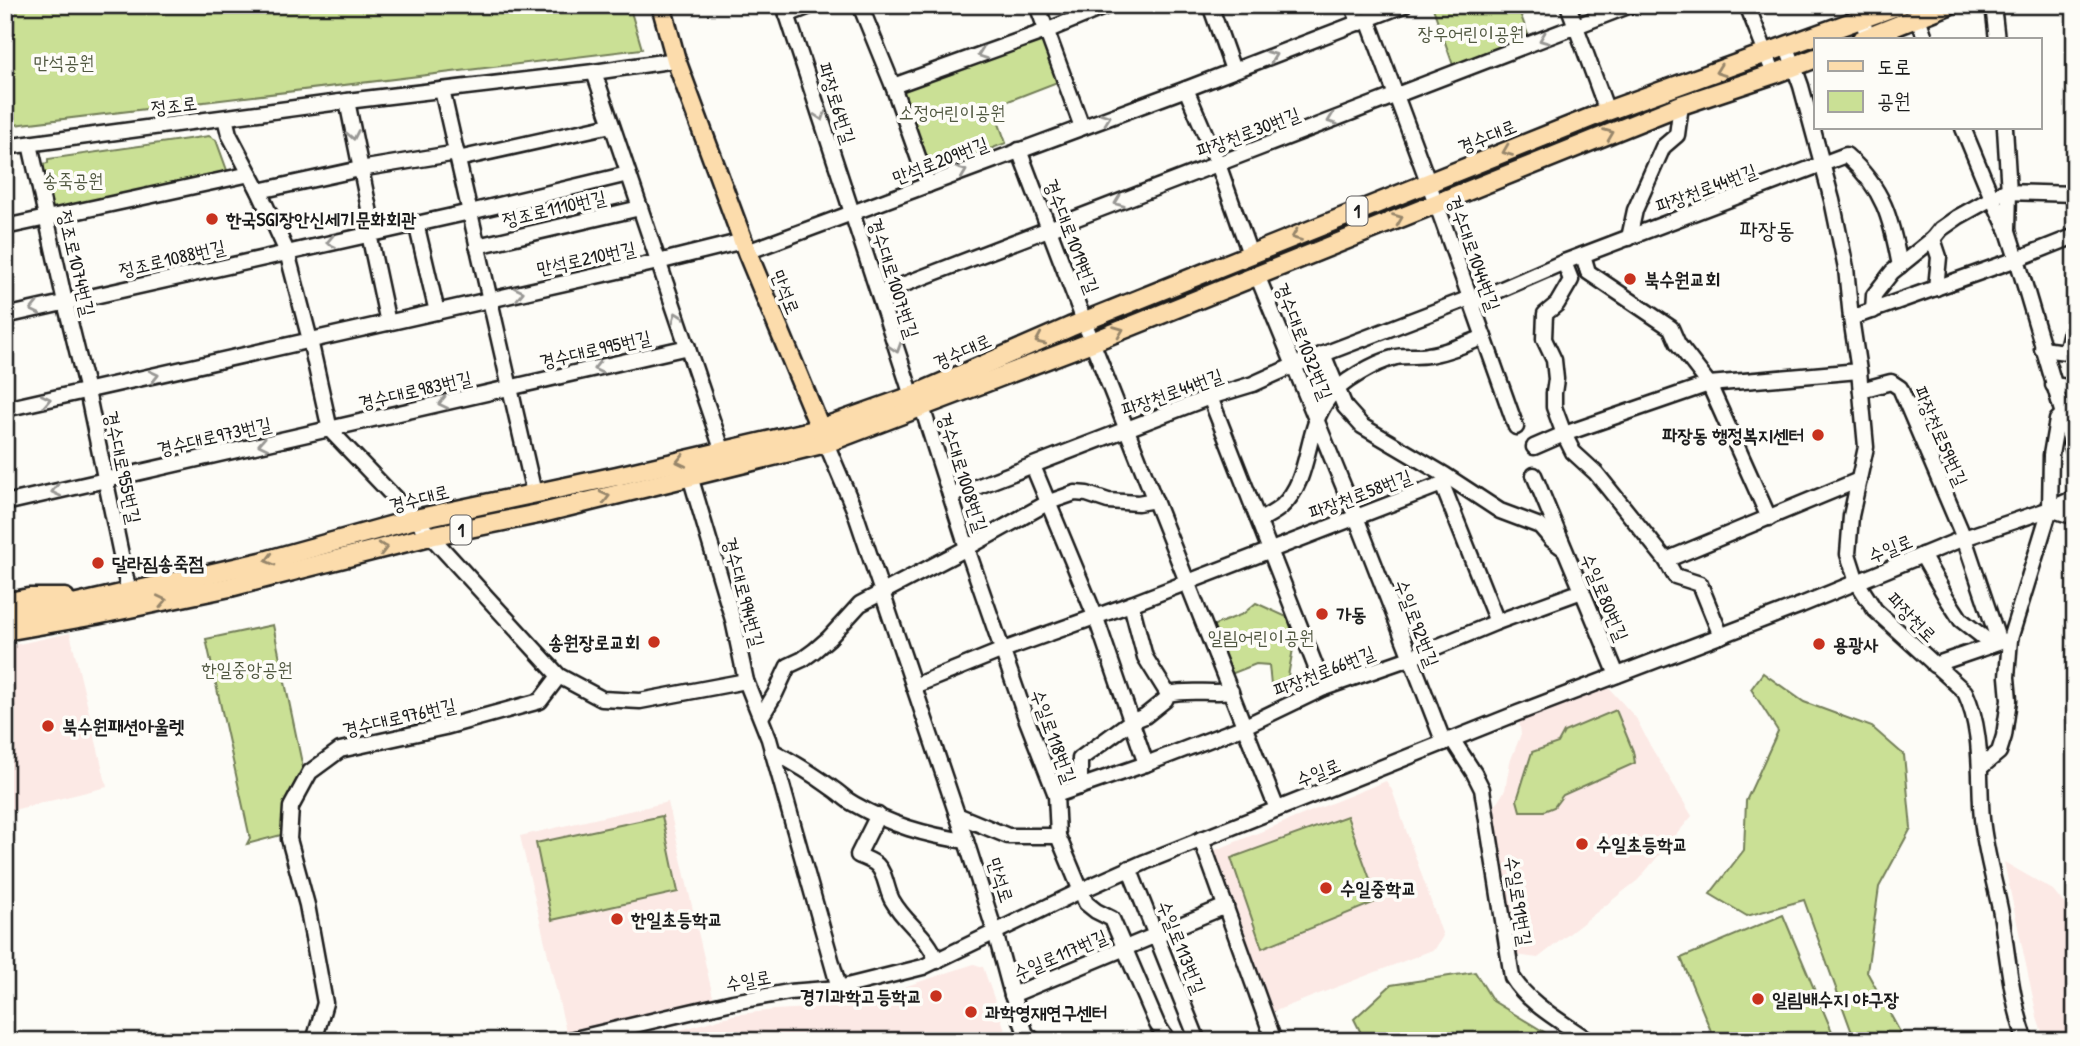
<svg xmlns="http://www.w3.org/2000/svg" width="2080" height="1046" font-family="'Patrick Hand','Poor Story',sans-serif">
<style>
.built{fill:#fce9e5}
.green{fill:#cae095;stroke:#737e58;stroke-width:2}
.lines{fill:none;stroke-linecap:round;stroke-linejoin:round}
.minor-casing{stroke:#1c1c1c;stroke-width:19}
.major-casing{stroke:#1c1c1c;stroke-width:23}
.minor{stroke:#fdfcf7;stroke-width:14}
.major{stroke:#fcdcac;stroke-width:18}
.oneway{stroke:#989794}
.oneway2{stroke:#97866b}
.poi-dot{fill:#c8321e;stroke:#fdfcf7;stroke-width:2.5}
.labels{text-anchor:middle;dominant-baseline:central;stroke-width:7;stroke-linejoin:round;paint-order:stroke}
.shield{fill:#fdfcf7;stroke:#605f5e;stroke-width:2}
.shield-label{font-size:18px;font-weight:bold;fill:#1c1c1c}
.park-label{font-size:19px;fill:#505740;stroke:#fdfcf7}
.street-label{font-size:19px;fill:#1c1c1c;stroke:#fdfcf7}
.poi-label{font-size:19px;font-weight:bold;fill:#1c1c1c;stroke:#fdfcf7;text-anchor:start}
.quarter-label{font-size:23px;fill:#1c1c1c;stroke:#fdfcf7}
</style>
<rect width="100%" height="100%" fill="#fdfcf7"/>
<filter id="ink" filterUnits="userSpaceOnUse"><feTurbulence type="fractalNoise" baseFrequency=".0143" numOctaves="2"/><feDisplacementMap in="SourceGraphic" scale="14" xChannelSelector="R" yChannelSelector="G"/><feConvolveMatrix kernelMatrix="1 2 1 2 8 2 1 2 1" color-interpolation-filters="sRGB"/></filter>
<g filter="url(#ink)">
<!-- built -->
<g class="built">
<path d="M70,633L107,787L5,812V647Z"/>
<path d="M1606,685L1636,718L1651,747L1692,816L1638,880L1538,958L1515,955L1490,814L1505,790L1510,762L1521,734L1518,713Z"/>
<path d="M1386,781L1392,790L1443,936L1435,949L1270,1013L1213,851Z"/>
<path d="M668,802L714,1001L568,1040L520,836Z"/>
<path d="M2004,862L2053,890L2075,917V1041H2045L2038,1021Z"/>
<path d="M974,964L983,967L1009,1041H642L733,1015L774,1010L845,1006Z"/>
</g>
<!-- green -->
<g class="green">
<path d="M5,5H629L642,49L5,126Z"/>
<path d="M1432,5H1517L1530,40L1454,68Z"/>
<path d="M1042,34L1060,81L993,107L1006,143L932,171L901,89Z"/>
<path d="M209,136L216,140L228,173L50,210L43,164L48,163V159Z"/>
<path d="M1256,603L1289,618L1295,638L1286,687L1271,685L1269,665L1256,664L1231,674L1212,626L1243,614Z"/>
<path d="M273,625L304,773L285,834L247,844L250,838L206,639Z"/>
<path d="M1763,673L1804,702L1872,727L1904,755L1911,828L1879,887L1867,972L1905,1041H1855L1804,900L1747,916L1710,894L1744,850L1746,801L1778,731L1751,689Z"/>
<path d="M1616,710L1633,751L1635,763L1563,795L1554,807L1544,811H1520L1517,800L1532,752L1558,743L1564,732Z"/>
<path d="M662,816L678,892L552,920L536,843Z"/>
<path d="M1347,816L1378,901L1262,948L1231,858Z"/>
<path d="M1783,915L1836,1041H1715L1681,958Z"/>
<path d="M1475,972L1493,1001L1559,1041H1365L1354,1019L1391,985Z"/>
</g>
<g class="lines">
<defs>
<g id="minor">
<path d="M784,5L912,396"/>
<path d="M860,5L893,86L928,185"/>
<path d="M1037,5L1082,127"/>
<path d="M1210,5L1233,70"/>
<path d="M1352,5L1360,23"/>
<path d="M1568,5L1607,111"/>
<path d="M1747,5L1774,74"/>
<path d="M1857,5L1868,37"/>
<path d="M1993,5L1997,40"/>
<path d="M787,15L813,5"/>
<path d="M1918,18L1926,40"/>
<path d="M1368,20L1443,222L1516,427"/>
<path d="M1787,47L1801,86L1832,200L1846,268L1851,318L1859,371L1866,447L1851,516L1848,554L1857,582L1875,610L1965,692C1984,733 1978,776 1982,819C1985,851 1995,883 2001,914C2008,957 2011,1000 2026,1041"/>
<path d="M594,72L723,452"/>
<path d="M893,86L1046,31L1109,5"/>
<path d="M1186,89L1218,164L1250,254"/>
<path d="M442,90L534,493"/>
<path d="M347,101L374,233"/>
<path d="M225,118L229,134L259,191L287,252L310,340L330,430L415,519L559,676L602,699L640,701L746,681"/>
<path d="M1963,128L1992,198L2008,231L2017,259L2075,455"/>
<path d="M2005,128L2009,192L2008,229"/>
<path d="M30,144L65,302L87,391L129,593"/>
<path d="M5,147L347,101L594,72L676,60"/>
<path d="M1019,150L1089,334L1277,809"/>
<path d="M458,159L611,125"/>
<path d="M259,191L360,169L457,153"/>
<path d="M416,223L437,312"/>
<path d="M5,227L250,174"/>
<path d="M369,234L388,323"/>
<path d="M1629,238L1635,210L1663,147L1677,135L1681,105"/>
<path d="M1933,239L1939,257L1936,288"/>
<path d="M477,246L640,208"/>
<path d="M747,252L1186,89L1404,5"/>
<path d="M1583,255L1588,272L1671,328L1678,344L1709,384L1769,518"/>
<path d="M1564,262L1571,280L1557,304L1545,314L1544,339L1554,360L1556,379L1554,393V407L1564,434L1573,452L1596,473L1666,560L1675,576L1700,584L1721,636"/>
<path d="M1257,275L1356,517L1444,743"/>
<path d="M879,294L1631,5"/>
<path d="M1472,302L1564,262L1846,155C1884,189 1891,218 1900,266"/>
<path d="M1873,311L1874,295L1892,272L1933,239L1941,229L1958,217L2003,192L2075,194"/>
<path d="M5,316L470,212L628,174"/>
<path d="M1851,318L2017,259L2075,236"/>
<path d="M2042,349L2066,352L2075,315"/>
<path d="M1323,354L1345,407L1362,426L1445,475L1500,511L1540,526L1552,540L1564,549"/>
<path d="M2053,385L2075,388"/>
<path d="M1861,390L1891,382L1900,388L1964,538L1999,642"/>
<path d="M1210,397L1324,688"/>
<path d="M922,407L970,557L1026,718L1056,795L1058,836L1086,903L1096,911L1112,919L1157,1024L1168,1041"/>
<path d="M5,409L658,262L743,241"/>
<path d="M826,443L854,509L966,841L995,932L1012,995L1026,1034L1035,1041"/>
<path d="M1534,447L1564,434L1709,384L1859,371"/>
<path d="M1033,466L1096,618L1146,764"/>
<path d="M1534,475L1617,675"/>
<path d="M690,476L733,620L746,681L769,739L839,988"/>
<path d="M950,494L966,491L1210,397L1253,384L1295,365L1470,298"/>
<path d="M5,503L688,347"/>
<path d="M2050,509L2075,517"/>
<path d="M1260,520C1267,516 1276,512 1282,506C1312,478 1304,431 1328,399C1340,382 1376,362 1396,357C1407,355 1418,357 1428,355C1448,352 1466,344 1484,337"/>
<path d="M1922,555L1946,597L1961,620L1992,644"/>
<path d="M1666,560L1859,480"/>
<path d="M1131,604L1145,657L1168,694"/>
<path d="M1934,665L2010,639L2050,509L2051,455L2057,420L2063,414"/>
<path d="M914,686L1003,650L1131,604L1442,484L1497,622"/>
<path d="M761,717L775,694L788,666L803,659L814,651L829,638L860,604L967,548L1049,502L1075,493L1087,494L1108,501L1138,503L1155,500"/>
<path d="M1452,739L1474,773L1482,789L1512,977C1529,1005 1563,1022 1589,1041"/>
<path d="M772,751C793,762 813,774 832,788C840,793 846,800 854,804C891,825 925,835 966,841"/>
<path d="M1981,767L1999,752L2004,736L2009,700L2007,677L2010,639"/>
<path d="M1080,787V759L1130,722L1145,716L1165,700L1168,694C1189,689 1210,694 1231,691"/>
<path d="M1056,795L1146,764L1245,726L1324,688L1410,658L1497,622L1582,591"/>
<path d="M878,815L858,855C864,858 873,861 877,865C886,874 886,889 892,900C906,925 927,934 937,961"/>
<path d="M957,815L1008,836H1058"/>
<path d="M1201,839L1274,1041"/>
<path d="M1129,868L1198,1041"/>
<path d="M1012,995L1226,906"/>
<path d="M314,1041L325,1003L307,905L289,839L291,807L310,772L340,750L445,727L540,701L559,676"/>
<path d="M566,1041L733,1002L789,992L839,988L923,967L1080,891L1145,862L1518,713L1801,605L1964,538L2050,509L2075,498"/>
</g>
<g id="major">
<path d="M661,5L676,60L747,252L825,440"/>
<path d="M1861,40L1949,5"/>
<path d="M5,603L29,598H65"/>
<path d="M5,618L73,605L261,562L415,519L617,476L819,429L912,396L1070,327L1607,111L1899,5"/>
<path d="M5,631L96,615L230,587L430,536L538,514L826,443L1092,342L1681,105L1774,74L1816,58"/>
</g>
</defs>
<!-- minor casing -->
<use href="#minor" class="minor-casing"/>
<!-- major casing -->
<use href="#major" class="major-casing"/>
<!-- minor -->
<use href="#minor" class="minor"/>
<!-- major -->
<use href="#major" class="major"/>
</g>
<!-- one-way arrows -->
<defs><path id="oneway-chevron" d="M-2-3.5L2.5 0L-2 3.5" fill="none" stroke-width="1.6" stroke-linecap="round" stroke-linejoin="round" transform="scale(1.75)"/></defs>
<g class="oneway">
<use href="#oneway-chevron" transform="translate(1544 39) rotate(159)"/>
<use href="#oneway-chevron" transform="translate(982 54) rotate(160)"/>
<use href="#oneway-chevron" transform="translate(1272 56) rotate(-21)"/>
<use href="#oneway-chevron" transform="translate(821 116) rotate(72)"/>
<use href="#oneway-chevron" transform="translate(1106 118) rotate(-20)"/>
<use href="#oneway-chevron" transform="translate(1332 120) rotate(159)"/>
<use href="#oneway-chevron" transform="translate(353 135) rotate(79)"/>
<use href="#oneway-chevron" transform="translate(962 172) rotate(-21)"/>
<use href="#oneway-chevron" transform="translate(1119 202) rotate(159)"/>
<use href="#oneway-chevron" transform="translate(331 242) rotate(168)"/>
<use href="#oneway-chevron" transform="translate(519 293) rotate(-12)"/>
<use href="#oneway-chevron" transform="translate(35 309) rotate(167)"/>
<use href="#oneway-chevron" transform="translate(677 317) rotate(-110)"/>
<use href="#oneway-chevron" transform="translate(896 348) rotate(72)"/>
<use href="#oneway-chevron" transform="translate(598 368) rotate(167)"/>
<use href="#oneway-chevron" transform="translate(154 376) rotate(-13)"/>
<use href="#oneway-chevron" transform="translate(46 400) rotate(-12)"/>
<use href="#oneway-chevron" transform="translate(443 403) rotate(167)"/>
<use href="#oneway-chevron" transform="translate(263 444) rotate(168)"/>
<use href="#oneway-chevron" transform="translate(56 491) rotate(167)"/>
</g>
<g class="oneway2">
<use href="#oneway-chevron" transform="translate(1720 71) rotate(160)"/>
<use href="#oneway-chevron" transform="translate(1609 134) rotate(-22)"/>
<use href="#oneway-chevron" transform="translate(1507 151) rotate(158)"/>
<use href="#oneway-chevron" transform="translate(1398 219) rotate(-22)"/>
<use href="#oneway-chevron" transform="translate(1296 236) rotate(158)"/>
<use href="#oneway-chevron" transform="translate(1119 331) rotate(-22)"/>
<use href="#oneway-chevron" transform="translate(1040 340) rotate(156)"/>
<use href="#oneway-chevron" transform="translate(681 461) rotate(167)"/>
<use href="#oneway-chevron" transform="translate(605 497) rotate(-14)"/>
<use href="#oneway-chevron" transform="translate(383 548) rotate(-14)"/>
<use href="#oneway-chevron" transform="translate(270 560) rotate(165)"/>
<use href="#oneway-chevron" transform="translate(162 601) rotate(-12)"/>
</g>
</g>
<!-- markers -->
<g class="poi-dot">
<circle cx="212" cy="219" r="7"/>
<circle cx="1630" cy="279" r="7"/>
<circle cx="1818" cy="435" r="7"/>
<circle cx="98" cy="563" r="7"/>
<circle cx="1322" cy="614" r="7"/>
<circle cx="654" cy="642" r="7"/>
<circle cx="1819" cy="644" r="7"/>
<circle cx="48" cy="726" r="7"/>
<circle cx="1582" cy="844" r="7"/>
<circle cx="1326" cy="888" r="7"/>
<circle cx="617" cy="919" r="7"/>
<circle cx="936" cy="996" r="7"/>
<circle cx="1758" cy="999" r="7"/>
<circle cx="971" cy="1012" r="7"/>
</g>
<g class="labels">
<!-- shield labels -->
<g class="shield">
<rect x="1346.5" y="196.5" width="21" height="29" rx="5"/>
<rect x="450.5" y="515.5" width="21" height="29" rx="5"/>
</g>
<g class="shield-label">
<text x="1357" y="211">1</text>
<text x="461" y="530">1</text>
</g>
<!-- park labels -->
<g class="park-label">
<text x="1471" y="33">장우어린이공원</text>
<text x="64" y="62">만석공원</text>
<text x="952" y="112">소정어린이공원</text>
<text x="73" y="180">송죽공원</text>
<text x="1261" y="637">일림어린이공원</text>
<text x="247" y="669">한일중앙공원</text>
</g>
<!-- street labels -->
<g class="street-label">
<text transform="translate(837 103) rotate(72)">파장로6번길</text>
<text transform="translate(174 105) rotate(-7)">정조로</text>
<text transform="translate(1248 132) rotate(-21)">파장천로30번길</text>
<text transform="translate(1487 136) rotate(-22)">경수대로</text>
<text transform="translate(940 160) rotate(-21)">만석로209번길</text>
<text transform="translate(1706 188) rotate(-21)">파장천로44번길</text>
<text transform="translate(554 208) rotate(-13)">정조로1110번길</text>
<text transform="translate(1072 236) rotate(69)">경수대로1019번길</text>
<text transform="translate(1474 253) rotate(70)">경수대로1044번길</text>
<text transform="translate(172 258) rotate(-13)">정조로1088번길</text>
<text transform="translate(586 258) rotate(-12)">만석로210번길</text>
<text transform="translate(77 263) rotate(77)">정조로1074번길</text>
<text transform="translate(894 278) rotate(72)">경수대로1007번길</text>
<text transform="translate(786 292) rotate(68)">만석로</text>
<text transform="translate(1304 341) rotate(68)">경수대로1032번길</text>
<text transform="translate(595 349) rotate(-13)">경수대로995번길</text>
<text transform="translate(962 351) rotate(-24)">경수대로</text>
<text transform="translate(415 390) rotate(-13)">경수대로983번길</text>
<text transform="translate(1172 392) rotate(-20)">파장천로44번길</text>
<text transform="translate(214 436) rotate(-13)">경수대로973번길</text>
<text transform="translate(1941 436) rotate(66)">파장천로59번길</text>
<text transform="translate(123 467) rotate(78)">경수대로955번길</text>
<text transform="translate(963 472) rotate(72)">경수대로1008번길</text>
<text transform="translate(1360 494) rotate(-21)">파장천로58번길</text>
<text transform="translate(419 498) rotate(-14)">경수대로</text>
<text transform="translate(1890 548) rotate(-22)">수일로</text>
<text transform="translate(744 592) rotate(75)">경수대로994번길</text>
<text transform="translate(1605 597) rotate(67)">수일로80번길</text>
<text transform="translate(1912 617) rotate(45)">파장천로</text>
<text transform="translate(1417 623) rotate(69)">수일로92번길</text>
<text transform="translate(1324 671) rotate(-22)">파장천로66번길</text>
<text transform="translate(399 717) rotate(-13)">경수대로976번길</text>
<text transform="translate(1054 736) rotate(70)">수일로118번길</text>
<text transform="translate(1318 772) rotate(-22)">수일로</text>
<text transform="translate(1001 880) rotate(72)">만석로</text>
<text transform="translate(1519 901) rotate(81)">수일로91번길</text>
<text transform="translate(1182 947) rotate(68)">수일로113번길</text>
<text transform="translate(1060 954) rotate(-23)">수일로117번길</text>
<text transform="translate(748 980) rotate(-10)">수일로</text>
</g>
<!-- poi labels -->
<g class="poi-label">
<text x="226" y="219">한국SGI장안신세기문화회관</text>
<text x="1644" y="279">북수원교회</text>
<text x="1804" y="435" text-anchor="end">파장동 행정복지센터</text>
<text x="112" y="563">달라짐송죽점</text>
<text x="1336" y="614">가동</text>
<text x="640" y="642" text-anchor="end">송원장로교회</text>
<text x="1833" y="644">용광사</text>
<text x="62" y="726">북수원패션아울렛</text>
<text x="1596" y="844">수일초등학교</text>
<text x="1340" y="888">수일중학교</text>
<text x="631" y="919">한일초등학교</text>
<text x="922" y="996" text-anchor="end">경기과학고등학교</text>
<text x="1772" y="999">일림배수지 야구장</text>
<text x="985" y="1012">과학영재연구센터</text>
</g>
<!-- quarter labels -->
<g class="quarter-label">
<text x="1767" y="229">파장동</text>
</g>
</g>
<!-- margin -->
<rect width="2080" height="1046" fill="none" stroke="#fdfcf7" stroke-width="28"/>
<rect x="14" y="14" width="2052" height="1018" fill="none" stroke="#1c1c1c" stroke-width="2.5" filter="url(#ink)"/>
<!-- legend -->
<rect x="1814" y="38" width="228" height="91" fill="#fdfcf7" stroke="#a3a29f" stroke-width="2"/>
<rect x="1828" y="61" width="35" height="10" fill="#fcdcac" stroke="#a3a29f" stroke-width="2"/>
<text x="1877" y="74" font-size="21" fill="#1c1c1c">도로</text>
<rect x="1828" y="91" width="35" height="21" fill="#cae095" stroke="#a3a29f" stroke-width="2"/>
<text x="1877" y="108" font-size="21" fill="#1c1c1c">공원</text>
</svg>
